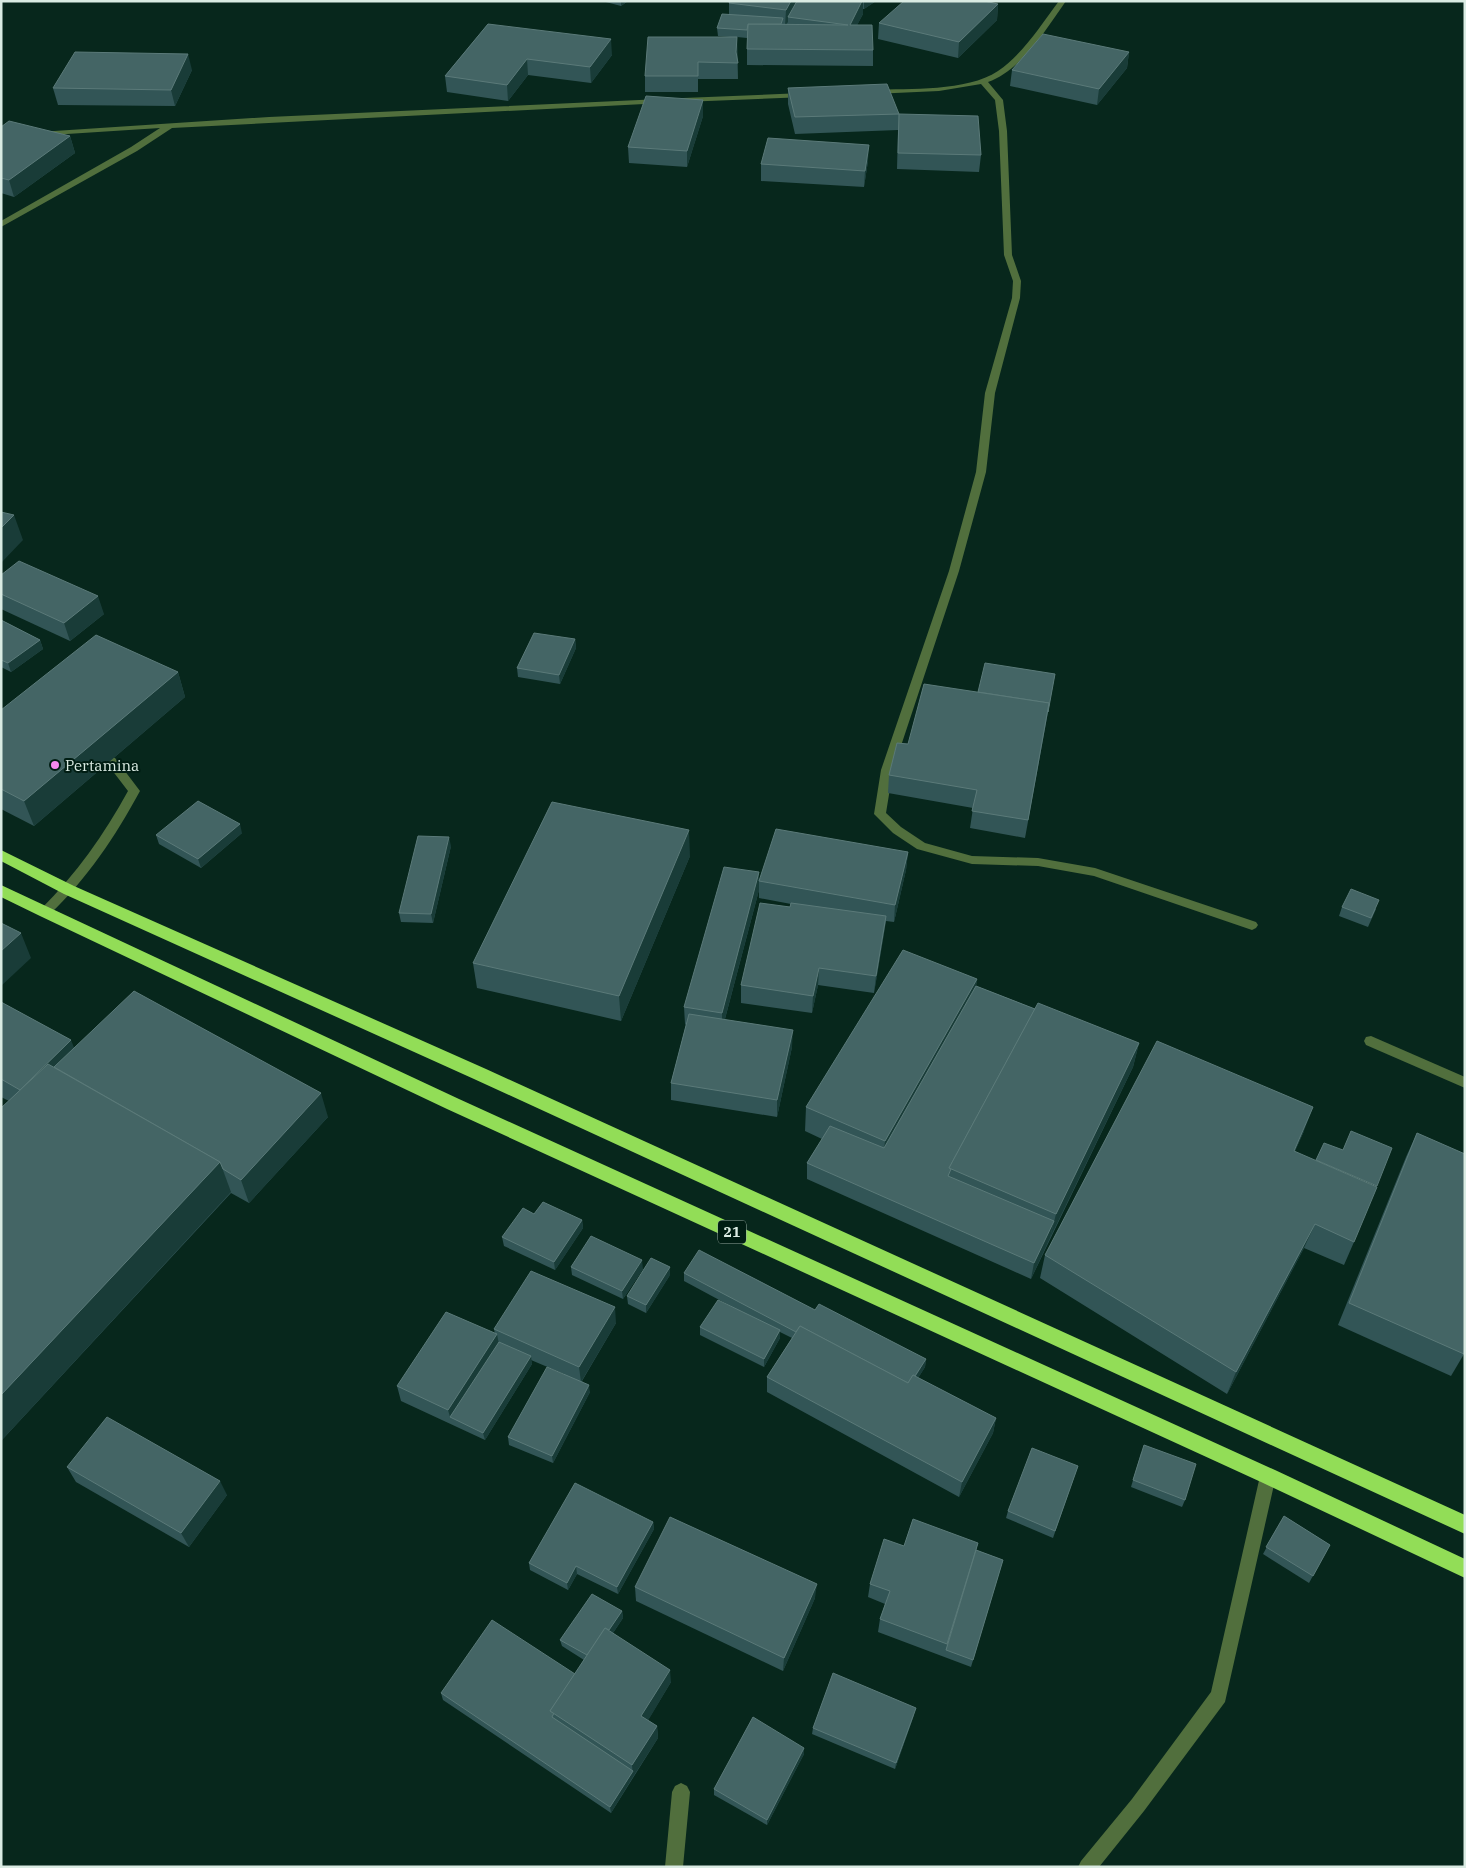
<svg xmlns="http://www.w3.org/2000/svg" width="1466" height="1868" font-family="'IBM Plex Serif',serif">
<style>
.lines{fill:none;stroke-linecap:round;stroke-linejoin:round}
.minor{fill:#516f3d;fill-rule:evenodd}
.highway{fill:#92dd57;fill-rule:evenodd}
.wall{fill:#325556}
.shaded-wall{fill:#193c38}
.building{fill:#446565;stroke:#5b7a79}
.poi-dot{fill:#f589ef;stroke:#001d13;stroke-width:2}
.labels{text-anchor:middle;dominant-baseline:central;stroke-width:4;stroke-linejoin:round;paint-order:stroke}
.shield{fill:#001d13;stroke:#99ada5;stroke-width:1}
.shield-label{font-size:14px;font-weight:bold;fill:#daebe3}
.poi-label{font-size:15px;fill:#daebe3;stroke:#001d13;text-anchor:start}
</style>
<rect width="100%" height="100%" fill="#07271c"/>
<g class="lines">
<!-- minor -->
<g class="minor">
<path d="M1059,1H1066C1046,29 1022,70 988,82L1003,100L1007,131L1012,255L1021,281L1020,298L995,393L986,472L959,571L893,770L886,813L901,827L925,843L972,856L1038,858L1095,868L1256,922L1258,925L1256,928L1252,930L1094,876L1038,866L972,864L917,849L893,833L874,814L881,770L949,571L976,472L985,393L1012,298L1013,281L1004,255L999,131L995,100L981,84L939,91L873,94L869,92L873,90C910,88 966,92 998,71C1023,54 1041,25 1059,1Z"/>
<path d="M803,93H806V97L683,102L679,100L683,98Z"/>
<path d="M661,99L665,101L664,103L172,128L137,151L1,227V221L131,147L160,128L36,136V132H39L269,117Z"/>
<path d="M111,757L115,758L140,791C115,837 87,879 49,915H41L39,912L41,909C76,874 104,835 128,791L105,761Z"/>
<path d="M1371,1036L1465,1077V1088L1366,1045L1364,1041L1366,1037Z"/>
<path d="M1268,1469L1274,1471L1276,1476L1225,1702L1144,1811L1099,1867H1078L1081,1861L1132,1799L1211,1692L1260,1476L1262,1471Z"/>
<path d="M681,1783L687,1786L690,1792L683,1867H665L672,1792L675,1786Z"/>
</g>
<!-- highway -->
<g class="highway">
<path d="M1,850L74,886L486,1069L1465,1515V1534L474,1079L64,894L1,861Z"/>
<path d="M1,885L459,1099L1275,1470L1465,1559V1578L1261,1482L447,1109L40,916L1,897Z"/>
</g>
</g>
<!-- wall -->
<g class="wall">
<path d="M602,1H628L621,6Z"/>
<path d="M730,1H876L864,9H863V14L857,25L873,50V66L747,65V38L737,37L738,79H698V92H645V76L730,37L718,36L717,28L729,14V3Z"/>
<path d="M998,4L997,20L958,58L878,39L879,23Z"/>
<path d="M488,24L612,55L591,83L528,75L508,101L447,92L445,76Z"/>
<path d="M1129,52L1127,68L1097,105L1010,86L1012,70Z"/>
<path d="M192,70L175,106L58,105L53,88Z"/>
<path d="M788,88L899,114L981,155L979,172L897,169L898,130L795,134L788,104Z"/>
<path d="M703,116L687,167L629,163L628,147Z"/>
<path d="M1,127L70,136L75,153L14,197L1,193Z"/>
<path d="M868,161L864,187L761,181V164Z"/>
<path d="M1,575L104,614L70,641L1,609Z"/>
<path d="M1,620L40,640L43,649L11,672L1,667Z"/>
<path d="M575,639L576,648L560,684L518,677L517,668Z"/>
<path d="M178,672L185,697L34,826L1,809V710Z"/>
<path d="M1055,674L1025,838L970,828L973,808L888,793L889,775L908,744L978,692Z"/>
<path d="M242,833L201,868L159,844L156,835Z"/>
<path d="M451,846L433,923L401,922L399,913Z"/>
<path d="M908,852L906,870L894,922L886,921L874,993L818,985L812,1013L741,1003V985L790,907L791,904L759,898V881Z"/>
<path d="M690,856L621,1021L477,988L473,963Z"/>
<path d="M759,872V890L725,1019L792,1047L777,1117L671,1100V1083L686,1025L685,1024L684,1007Z"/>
<path d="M1342,907L1376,909L1368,927L1339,916Z"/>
<path d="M977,979L976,986L1035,1009L1139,1043L1133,1067L1031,1279L807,1179V1163L822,1139L805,1131L806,1107Z"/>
<path d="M1,1002L74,1048L328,1117L249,1203L231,1193L1,1441V1108L9,1101L1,1097Z"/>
<path d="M1304,1131L1295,1151L1354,1242L1344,1265L1304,1248L1227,1394L1040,1278L1045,1255Z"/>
<path d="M1417,1133L1464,1354L1451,1376L1338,1325L1406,1157Z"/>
<path d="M534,1214L582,1220L583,1228L555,1270L504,1246L502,1237Z"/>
<path d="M571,1267L643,1269L623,1299L572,1275Z"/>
<path d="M684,1273L815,1310L926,1359L925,1367L918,1378L996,1418L993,1433L959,1497L767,1392V1377L792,1338L780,1332V1338L764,1367L700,1335V1327L736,1309L684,1281Z"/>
<path d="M670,1275L646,1313L628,1304L627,1296Z"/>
<path d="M616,1323L582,1381L590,1392L553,1463L509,1445L508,1437L564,1374L531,1360L532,1364L485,1440L401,1401L397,1386L495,1334L494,1329Z"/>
<path d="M1141,1453L1185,1500L1182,1507L1131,1487Z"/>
<path d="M1078,1466L1053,1538L1006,1518L1008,1511Z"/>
<path d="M67,1467L227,1495L189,1547L76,1482Z"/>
<path d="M1284,1516L1330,1545L1309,1583L1263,1554Z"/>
<path d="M653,1522L654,1529L618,1594L577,1574L568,1590L530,1570L529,1563Z"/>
<path d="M978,1543L976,1550L1003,1560L971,1667L878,1632L880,1619L885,1604L868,1597L870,1584L904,1546Z"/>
<path d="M635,1587L815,1598L783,1671L636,1601Z"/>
<path d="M622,1611L623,1618L613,1633L671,1682L648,1720L657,1726L658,1738L611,1813L443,1700L441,1693L575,1674L584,1660L562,1646L560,1640Z"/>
<path d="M914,1715L895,1769L812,1734L813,1728Z"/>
<path d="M804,1748V1754L767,1825L714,1795V1789Z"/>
</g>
<!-- shaded-wall -->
<g class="shaded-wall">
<path d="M621,1H628L621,6Z"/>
<path d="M791,1H798L788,17V22L785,26L786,10Z"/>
<path d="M862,1H863V14L849,41L850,25Z"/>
<path d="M864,1H876L864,9Z"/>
<path d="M998,4L997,20L958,58L959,42Z"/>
<path d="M737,37V53L736,63V52Z"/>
<path d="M611,39L612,55L591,83L590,67Z"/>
<path d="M1129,52L1127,68L1097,105L1099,89Z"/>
<path d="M188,54L192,70L175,106L171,90Z"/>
<path d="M527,59L528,75L508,101L507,85Z"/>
<path d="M703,100V116L687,167V151Z"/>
<path d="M70,136L75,153L14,197L9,180Z"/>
<path d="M869,145L868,161L864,187L865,171Z"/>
<path d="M14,515L23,540L1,563V528Z"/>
<path d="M98,596L104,614L70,641L64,623Z"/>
<path d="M575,639L576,648L560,684L559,675Z"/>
<path d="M40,640L43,649L11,672L8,663Z"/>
<path d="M178,672L185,697L34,826L24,801Z"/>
<path d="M240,824L242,833L201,868L198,859Z"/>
<path d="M689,830L690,856L621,1021L619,996Z"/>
<path d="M449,837L451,846L433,923L431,914Z"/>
<path d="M908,852L906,870L894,922L895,905Z"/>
<path d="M759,872V890L722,1030V1013Z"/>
<path d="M886,916L884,933L874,993L876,976Z"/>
<path d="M21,933L31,958L1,986V951Z"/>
<path d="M819,968L818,985L812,1013L813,996Z"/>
<path d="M977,979L973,1004L882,1165L885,1141Z"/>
<path d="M793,1030L792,1047L777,1117V1100Z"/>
<path d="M71,1040L81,1065L20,1090Z"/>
<path d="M1139,1043L1133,1067L1050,1238L1056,1214Z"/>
<path d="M321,1093L328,1117L249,1203L241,1180Z"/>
<path d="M1313,1107L1304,1131L1284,1175L1294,1151Z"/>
<path d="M220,1162L231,1192L1,1441V1395Z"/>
<path d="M582,1220L583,1228L555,1270L554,1262Z"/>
<path d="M1054,1221L1050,1238L1031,1279L1034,1263Z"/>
<path d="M1315,1224L1304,1248L1227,1394L1236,1372Z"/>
<path d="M642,1260L643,1269L623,1299L622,1291Z"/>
<path d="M670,1267V1275L646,1313V1305Z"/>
<path d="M615,1307L616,1323L581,1382L579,1367Z"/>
<path d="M780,1330V1338L764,1367V1359Z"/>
<path d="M497,1334L500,1350L450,1417L448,1410Z"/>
<path d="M531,1356L532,1364L485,1440L483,1433Z"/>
<path d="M926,1359L925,1367L906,1398L907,1391Z"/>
<path d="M589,1385L590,1392L553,1463L552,1456Z"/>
<path d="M996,1418L993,1433L959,1497L962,1482Z"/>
<path d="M220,1481L227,1495L189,1547L181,1533Z"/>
<path d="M653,1522L654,1529L618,1594L617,1587Z"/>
<path d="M576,1566L577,1574L568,1590L567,1583Z"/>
<path d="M817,1584L815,1598L783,1671L784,1658Z"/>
<path d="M622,1611L623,1618L592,1664L590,1658Z"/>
<path d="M670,1670L671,1682L643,1729L641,1716Z"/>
<path d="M916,1708L914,1715L895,1769L896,1763Z"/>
<path d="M657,1726L658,1738L633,1777L632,1765Z"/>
<path d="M804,1748V1754L767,1825V1820Z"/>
<path d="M633,1771V1777L611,1813L610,1807Z"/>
</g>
<!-- building -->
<g class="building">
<path d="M730,1H791L786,10L729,3Z"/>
<path d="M797,1H862L850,25H872L873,50L747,49L748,24L848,25L788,17Z"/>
<path d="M904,1H984L998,4L959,42L879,23Z"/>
<path d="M722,14L783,18L781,24H748L747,30L717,28Z"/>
<path d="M488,24L611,39L590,67L527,59L507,85L445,76Z"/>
<path d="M1043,34L1129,52L1099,89L1012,70Z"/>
<path d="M648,37H737L736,52L738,63L698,62V76H645Z"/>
<path d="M75,52L188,54L171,90L53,88Z"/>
<path d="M887,84L899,114L978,116L981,155L898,153L899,114L795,117L788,88Z"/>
<path d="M646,96L703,100L687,151L628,147Z"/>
<path d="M9,121L70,136L9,180L1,178V127Z"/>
<path d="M768,138L869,145L865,171L761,164Z"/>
<path d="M1,512L14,515L1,528Z"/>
<path d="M19,561L98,596L64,623L1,594V575Z"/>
<path d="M1,620L40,640L8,663L1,660Z"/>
<path d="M534,633L575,639L559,675L517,668Z"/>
<path d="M96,635L178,672L24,801L1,789V710Z"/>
<path d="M985,663L1055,674L1048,712L1049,703L978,692Z"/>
<path d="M924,684L1049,703L1028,820L972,811L977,790L889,775L897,743L908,744Z"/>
<path d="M198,801L240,824L198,859L156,835Z"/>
<path d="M552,802L689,830L619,996L473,963Z"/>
<path d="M776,829L908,852L895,905L759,881Z"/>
<path d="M418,836L449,837L431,914L399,913Z"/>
<path d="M724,867L759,872L722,1013L684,1007Z"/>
<path d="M1351,889L1379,900L1371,918L1342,907Z"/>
<path d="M760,903L790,907L791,903L886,916L876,976L819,968L813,996L741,985Z"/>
<path d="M1,923L21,933L1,951Z"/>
<path d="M903,950L977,979L885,1141L806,1107Z"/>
<path d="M976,986L1035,1009L949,1168L951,1169L948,1176L1054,1221L1034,1263L807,1163L830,1126L884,1148Z"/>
<path d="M134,991L321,1093L241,1180L223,1169L220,1162L54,1067Z"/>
<path d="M1,1002L71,1040L20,1090L1,1079Z"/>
<path d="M1038,1003L1139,1043L1056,1214L949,1168Z"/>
<path d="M689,1014L793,1030L777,1100L671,1083Z"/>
<path d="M1157,1041L1313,1107L1294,1151L1377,1187L1354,1242L1315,1224L1236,1372L1045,1255Z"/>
<path d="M48,1064L220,1162L1,1395V1108Z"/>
<path d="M1351,1131L1392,1148L1377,1186L1316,1160L1324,1143L1343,1150Z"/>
<path d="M1417,1133L1465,1154V1352L1464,1354L1349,1303Z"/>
<path d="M543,1202L582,1220L554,1262L502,1237L523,1208L534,1214Z"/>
<path d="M591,1236L642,1260L622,1291L571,1267Z"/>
<path d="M699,1250L815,1310L819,1304L926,1359L915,1376L913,1375L908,1383L800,1326L796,1332L684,1273Z"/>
<path d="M651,1258L670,1267L646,1305L627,1296Z"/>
<path d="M531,1271L615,1307L579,1367L494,1329Z"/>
<path d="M718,1300L780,1330L764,1359L700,1327Z"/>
<path d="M446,1312L497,1334L448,1410L397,1386Z"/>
<path d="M800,1326L908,1383L913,1375L996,1418L962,1482L767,1377Z"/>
<path d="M499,1342L531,1356L483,1433L450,1417Z"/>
<path d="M547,1367L589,1385L552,1456L508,1437Z"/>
<path d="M107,1417L220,1481L181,1533L67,1467Z"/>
<path d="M1144,1445L1196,1464L1185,1500L1133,1480Z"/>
<path d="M1032,1448L1078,1466L1055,1531L1008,1511Z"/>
<path d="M575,1483L653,1522L617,1587L576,1566L567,1583L529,1563Z"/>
<path d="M1284,1516L1330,1545L1313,1576L1266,1547Z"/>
<path d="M670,1517L817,1584L784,1658L635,1587Z"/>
<path d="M913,1519L978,1543L947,1644L880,1619L890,1591L870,1584L884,1539L904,1546Z"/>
<path d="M976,1550L1003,1560L973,1660L946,1650Z"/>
<path d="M592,1594L622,1611L609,1630L605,1628L587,1655L560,1640Z"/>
<path d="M492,1620L575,1674L550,1711L554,1713L552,1717L633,1771L610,1807L441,1693Z"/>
<path d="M605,1628L670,1670L641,1716L657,1726L632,1765L550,1711Z"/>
<path d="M833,1673L916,1708L896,1763L813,1728Z"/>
<path d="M753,1717L804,1748L767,1820L714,1789Z"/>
</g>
<!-- markers -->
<circle class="poi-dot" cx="55" cy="765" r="5"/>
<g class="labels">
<!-- shield labels -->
<rect class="shield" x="718" y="1220.5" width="28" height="23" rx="4"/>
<g class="shield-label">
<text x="732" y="1232">21</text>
</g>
<!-- poi labels -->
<g class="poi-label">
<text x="65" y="765">Pertamina</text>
</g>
</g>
<!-- border -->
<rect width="1466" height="1868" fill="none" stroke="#daebe3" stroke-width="5"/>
</svg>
